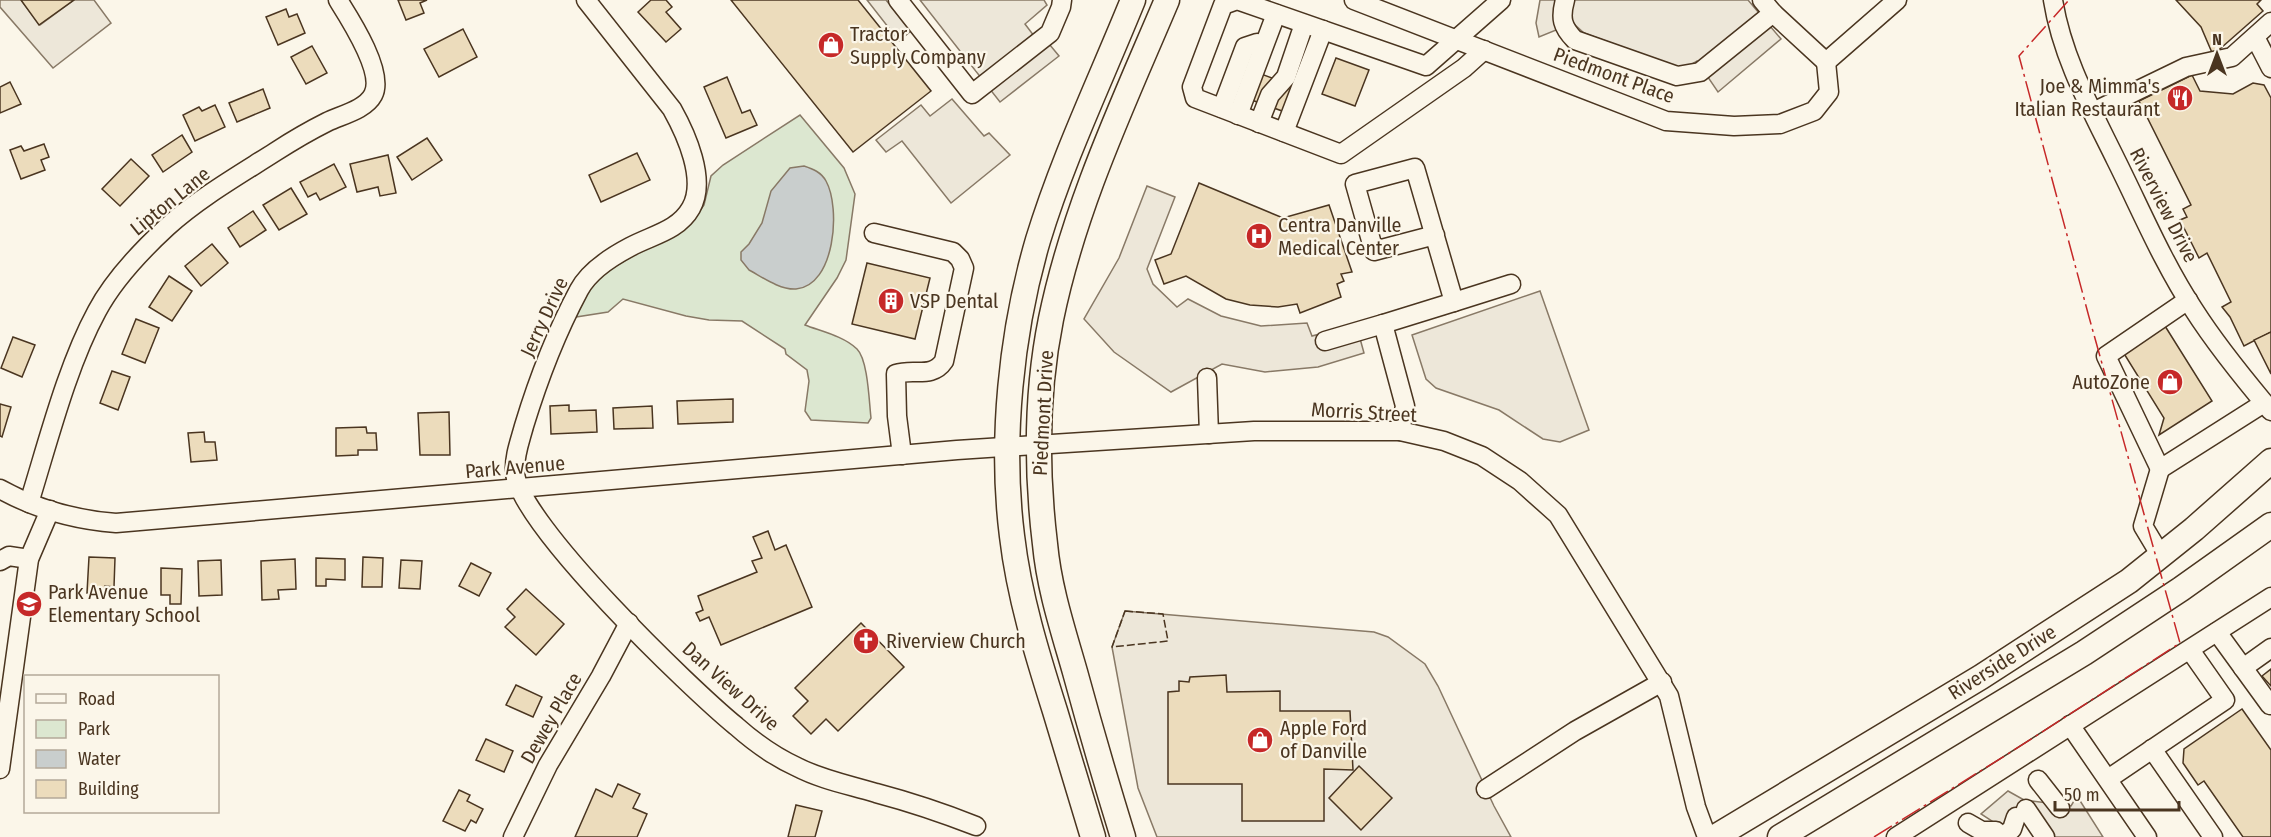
<svg xmlns="http://www.w3.org/2000/svg" width="2271" height="837" font-family="'Fira Sans Condensed',sans-serif">
<style>
.green{fill:#dce7d0;stroke:#887966;stroke-width:1.5}
.parking{fill:#ede7d9;stroke:#887966;stroke-width:1.5}
.water{fill:#c9cecd;stroke:#887966;stroke-width:1.5}
.building{fill:#ecdcbc;stroke:#4a3520;stroke-width:1.5}
.lines{fill:none;stroke-linecap:round;stroke-linejoin:round}
.minor-casing{stroke:#4a3520;stroke-width:21}
.major-casing{stroke:#4a3520;stroke-width:27}
.minor{stroke:#fbf6e9;stroke-width:18}
.major{stroke:#fbf6e9;stroke-width:24}
.fence{stroke:#4a3520;stroke-width:1.5;stroke-dasharray:8 3;stroke-linecap:butt}
.power{stroke:#c62828;stroke-width:1.5;stroke-dasharray:21 4.5 3 4.5;stroke-linecap:butt}
.labels{text-anchor:middle;dominant-baseline:central;stroke-width:4.5;stroke-linejoin:round;paint-order:stroke}
.poi-label{font-size:20px;fill:#4a3520;stroke:#fbf6e9;text-anchor:start}
.street-label{font-size:20px;fill:#4a3520;stroke:#fbf6e9}
</style>
<rect width="100%" height="100%" fill="#fbf6e9"/>
<!-- green -->
<path class="green" d="M800,115L844,168L855,194L846,260L837,278L805,325C820,331 844,336 857,349C868,360 869,401 871,418L868,423L811,420L805,411L809,381L807,370L786,354L785,349L742,321L709,320L686,316L623,299L608,312L576,317L588,289L601,275L694,219L704,205L711,176L723,165Z"/>
<!-- parking -->
<g class="parking">
<path d="M0,0H21L40,25L74,0H94L111,23L53,68L0,7Z"/>
<path d="M867,0H886L911,31L899,41Z"/>
<path d="M920,0H1044L1047,5L1025,24L1034,36L1050,45L1059,56L1000,102Z"/>
<path d="M1540,0H1748L1781,39L1718,92L1697,61L1689,66L1676,67L1584,33L1573,23L1539,37L1536,23Z"/>
<path d="M952,99L984,136L989,133L1010,155L951,203L902,141L886,152L876,140L921,105L930,116Z"/>
<path d="M1147,186L1175,197L1147,269L1153,284L1177,307L1188,299L1221,316L1261,326L1307,323L1312,336L1356,324L1364,353L1318,367L1265,372L1222,364L1171,392L1114,352L1084,319L1119,258Z"/>
<path d="M1540,291L1589,430L1560,442L1543,439L1499,410L1436,388L1426,379L1412,335Z"/>
<path d="M1125,611L1374,632L1388,637L1425,664L1438,686L1494,806L1511,837H1157L1138,788L1112,647Z"/>
<path d="M2008,791L2024,800L2071,806L2077,796L2103,837H2054L2041,816L2012,829L2003,837H1973L1992,821L1981,814Z"/>
</g>
<!-- water -->
<path class="water" d="M804,166C813,169 821,172 826,181C841,208 835,286 796,289C780,290 762,277 749,270L741,260V252L749,244L762,223L771,191L790,168Z"/>
<!-- building -->
<g class="building">
<path d="M21,0H74L39,25Z"/>
<path d="M398,0H427L420,3L424,13L406,20Z"/>
<path d="M651,0H666L672,7L666,12L681,29L666,42L638,12Z"/>
<path d="M731,0H858L931,91L853,152Z"/>
<path d="M2176,0H2261L2257,4L2263,11L2213,55L2201,27Z"/>
<path d="M286,9L289,17L297,14L305,33L278,45L266,17Z"/>
<path d="M463,29L477,57L439,77L424,49Z"/>
<path d="M312,46L327,73L306,84L291,57Z"/>
<path d="M1336,58L1369,70L1355,106L1322,94Z"/>
<path d="M1242,67L1305,90L1296,116L1232,93Z"/>
<path d="M2192,75L2200,91L2233,94L2253,83L2264,85L2271,98V332L2244,346L2230,317L2222,307L2231,302L2207,253L2199,258L2180,220L2187,217L2183,209L2191,205L2139,101Z"/>
<path d="M727,77L742,113L750,110L757,125L726,138L704,87Z"/>
<path d="M10,82L21,104L0,113V87Z"/>
<path d="M263,89L270,108L237,122L229,103Z"/>
<path d="M215,105L225,127L195,141L183,115L199,107L202,111Z"/>
<path d="M182,135L192,152L163,172L152,155Z"/>
<path d="M427,138L442,160L412,180L397,157Z"/>
<path d="M44,144L49,157L41,160L45,170L21,179L10,150L21,146L24,151Z"/>
<path d="M637,153L650,180L601,202L589,175Z"/>
<path d="M388,155L396,193L380,196L378,187L357,192L350,164Z"/>
<path d="M131,159L149,176L120,206L102,189Z"/>
<path d="M334,164L346,187L320,200L316,193L308,197L300,182Z"/>
<path d="M1199,183L1283,218L1329,205L1352,272L1341,274L1344,281L1337,284L1341,297L1300,313L1297,304L1278,307L1250,305L1226,299L1186,276L1164,284L1155,260L1171,254Z"/>
<path d="M291,188L307,214L279,230L263,205Z"/>
<path d="M253,211L266,230L240,247L228,228Z"/>
<path d="M212,244L228,263L201,286L185,266Z"/>
<path d="M867,263L930,278L915,339L852,324Z"/>
<path d="M169,276L192,291L172,321L149,307Z"/>
<path d="M136,319L159,328L145,363L122,354Z"/>
<path d="M2165,326L2212,401L2159,435L2164,418L2123,352Z"/>
<path d="M2271,332V374L2254,340Z"/>
<path d="M13,337L35,345L22,377L1,368Z"/>
<path d="M112,371L130,377L118,410L100,403Z"/>
<path d="M733,399V422L678,424L677,401Z"/>
<path d="M0,404L11,407L2,437L0,436Z"/>
<path d="M569,405V411L596,410L597,432L551,434L550,406Z"/>
<path d="M652,406L653,428L614,429L613,408Z"/>
<path d="M449,412L450,455H420L418,413Z"/>
<path d="M366,427L367,433H376L377,450H358V455L336,456V428Z"/>
<path d="M204,432L205,442H215L217,460L191,462L188,433Z"/>
<path d="M768,531L775,550L786,545L812,607L721,645L709,617L700,621L696,613L703,610L698,596L757,572L752,561L762,558L753,537Z"/>
<path d="M89,557L115,558L114,587L105,586V593H87Z"/>
<path d="M363,557L383,558L382,587H362Z"/>
<path d="M316,558L345,559V580L326,579V586H316Z"/>
<path d="M295,559L296,589L278,590L279,599L262,600L261,561Z"/>
<path d="M221,560L222,595L199,596L198,561Z"/>
<path d="M401,560L422,561L420,589L399,588Z"/>
<path d="M471,563L491,573L479,596L459,586Z"/>
<path d="M161,568L182,569L181,604H170V595H161Z"/>
<path d="M526,589L564,624L536,655L505,627L515,617L507,609Z"/>
<path d="M861,623L904,667L838,731L826,719L811,734L793,716L808,701L795,688Z"/>
<path d="M2271,669V686L2262,676Z"/>
<path d="M1226,675L1227,692L1280,691V711H1350L1353,770L1324,769V821H1242V784H1168V692L1179,691V681L1189,682L1190,677Z"/>
<path d="M516,685L542,697L533,717L506,705Z"/>
<path d="M2242,709L2271,750V837H2243L2204,781L2198,785L2183,763L2184,749Z"/>
<path d="M486,739L513,751L504,772L476,760Z"/>
<path d="M1359,766L1392,798L1361,830L1329,798Z"/>
<path d="M618,784L640,794L633,808L647,814L637,837H575L596,789L612,797Z"/>
<path d="M459,790L470,795L467,801L483,809L476,823L471,820L465,831L443,821Z"/>
<path d="M796,805L822,811L815,837H788Z"/>
</g>
<g class="lines">
<defs>
<g id="minor">
<path d="M586,0L672,109C686,134 707,180 691,208C678,231 652,235 630,247C611,257 589,271 579,290C556,333 538,380 524,426C520,441 514,456 515,472C517,522 692,690 736,726C754,742 775,757 797,767C822,780 850,785 876,793C910,802 943,813 976,826"/>
<path d="M898,0L972,94L1050,33L1061,7L1062,0"/>
<path d="M1354,0L1666,121L1734,126L1780,124L1814,111L1829,92L1826,62"/>
<path d="M1565,0C1560,18 1562,27 1575,40L1677,76L1700,72L1773,13"/>
<path d="M1762,0L1773,13L1826,62"/>
<path d="M2053,0C2062,57 2091,109 2116,160C2141,210 2163,263 2194,310C2217,346 2244,379 2271,411"/>
<path d="M2255,37L2271,68"/>
<path d="M1484,50L1464,68L1341,154L1195,98L1192,87L1223,5L1237,0L1426,66L1501,0"/>
<path d="M1826,62L1897,0"/>
<path d="M1222,108L1245,47L1257,43"/>
<path d="M2093,112L2186,67L2232,57L2271,22"/>
<path d="M1238,115L1276,14"/>
<path d="M1259,123L1270,95L1286,77L1304,24"/>
<path d="M1284,132L1323,30"/>
<path d="M874,233L953,252L960,259L964,268L944,361C932,379 913,368 896,374L897,416L902,455"/>
<path d="M2188,300L2106,356L2160,469L2264,403"/>
<path d="M1454,302L1511,284"/>
<path d="M1325,341L1383,324"/>
<path d="M1207,378L1209,434"/>
<path d="M1400,431L1405,406L1383,324L1454,302L1415,168L1355,184L1374,251L1435,235"/>
<path d="M2160,469L2143,526L2161,556"/>
<path d="M0,489C36,509 75,520 116,523L957,450L1254,431H1400L1444,441L1482,456L1520,481L1558,515L1669,696L1696,807L1707,837"/>
<path d="M29,503C48,442 67,366 97,311C114,279 141,251 167,227C199,198 239,175 275,152C292,141 309,131 327,122C341,115 365,110 373,95C385,73 350,19 338,0"/>
<path d="M0,561L9,556L29,559"/>
<path d="M2217,632L2270,705L2271,704"/>
<path d="M2243,668L2271,648"/>
<path d="M2070,725L2147,837"/>
<path d="M2152,749L2213,837"/>
<path d="M0,769L29,559L50,510"/>
<path d="M2108,779L2225,700L2190,650"/>
<path d="M2038,780L2060,808"/>
<path d="M1486,789L1575,731L1662,682"/>
<path d="M2026,809L2045,837"/>
<path d="M1968,823L1982,831H1996"/>
<path d="M513,837L548,765L601,676L629,623"/>
<path d="M1896,837L2271,597"/>
<path d="M2003,837L2012,829L2016,817"/>
</g>
<g id="major">
<path d="M1093,837C1080,795 1068,753 1055,711C1037,654 1019,596 1012,536C1000,441 1011,332 1038,240C1063,158 1101,79 1133,0"/>
<path d="M1123,837C1106,782 1090,727 1075,672C1063,630 1049,588 1045,544C1036,469 1036,393 1051,319C1074,207 1123,104 1167,0"/>
<path d="M1715,837L1981,677L2129,581L2194,529L2271,461"/>
<path d="M1780,837L2084,653L2181,589L2271,525"/>
</g>
</defs>
<!-- minor casing -->
<use href="#minor" class="minor-casing"/>
<!-- major casing -->
<use href="#major" class="major-casing"/>
<!-- minor -->
<use href="#minor" class="minor"/>
<!-- major -->
<use href="#major" class="major"/>
<!-- fence -->
<path class="fence" d="M1125,611L1163,614L1168,641L1112,647Z"/>
<!-- power -->
<path class="power" d="M1874,837L2011,752L2180,643L2089,317L2019,56L2069,0"/>
</g>
<!-- icons -->
<defs>
<symbol id="shop-disc" viewBox="-11 -11 22 22"><circle r="9.5" fill="#c62828" stroke="#fbf6e9"/><path d="M-5-2.5h2.3a2.7 3.5 0 0 1 5.4 0H5L5.5 6h-11ZM-1.5-2.5h3a1.5 2.3 0 0 0-3 0Z" fill="#fff"/></symbol>
<symbol id="restaurant-disc" viewBox="-11 -11 22 22"><circle r="9.5" fill="#c62828" stroke="#fbf6e9"/><path d="M-5-6h1v4h1v-4h1v4h1v-4h1v5L-1.5 .5V6h-2V.5L-5-1ZM5-6V6H3V1.5H1.5Q1.5-4 5-6Z" fill="#fff"/></symbol>
<symbol id="hospital-disc" viewBox="-11 -11 22 22"><circle r="9.5" fill="#c62828" stroke="#fbf6e9"/><path d="M-5-5h3v3.5h4V-5h3V5h-3V1.5h-4V5h-3Z" fill="#fff"/></symbol>
<symbol id="building-disc" viewBox="-11 -11 22 22"><circle r="9.5" fill="#c62828" stroke="#fbf6e9"/><path d="M-4-6H4V6H1V3H-1V6H-4ZM-2.5-4.3h1.7v1.8h-1.7ZM.8-4.3h1.7v1.8H.8ZM-2.5-1h1.7V.8h-1.7ZM.8-1h1.7V.8H.8Z" fill="#fff"/></symbol>
<symbol id="school-disc" viewBox="-11 -11 22 22"><circle r="9.5" fill="#c62828" stroke="#fbf6e9"/><path d="M0-5L7-2L0 1L-7-2ZM-4 1L0 2.5L4 1V4Q0 6-4 4Z" fill="#fff"/></symbol>
<symbol id="church-disc" viewBox="-11 -11 22 22"><circle r="9.5" fill="#c62828" stroke="#fbf6e9"/><path d="M-1.2-6h2.4v3.5h3.3v2.4h-3.3V6h-2.4V-.1h-3.3v-2.4h3.3Z" fill="#fff"/></symbol>
</defs>
<g fill-rule="evenodd">
<use href="#shop-disc" x="816" y="30" width="30" height="30"/>
<use href="#restaurant-disc" x="2165" y="83" width="30" height="30"/>
<use href="#hospital-disc" x="1244" y="221" width="30" height="30"/>
<use href="#building-disc" x="876" y="286" width="30" height="30"/>
<use href="#shop-disc" x="2155" y="367" width="30" height="30"/>
<use href="#school-disc" x="14" y="589" width="30" height="30"/>
<use href="#church-disc" x="851" y="626" width="30" height="30"/>
<use href="#shop-disc" x="1245" y="725" width="30" height="30"/>
</g>
<g class="labels">
<!-- poi labels -->
<g class="poi-label">
<text x="850" y="34">Tractor<tspan x="850" dy="23">Supply Company</tspan></text>
<text x="2160" y="86" text-anchor="end">Joe &amp; Mimma's<tspan x="2160" dy="23">Italian Restaurant</tspan></text>
<text x="1278" y="225">Centra Danville<tspan x="1278" dy="23">Medical Center</tspan></text>
<text x="910" y="301">VSP Dental</text>
<text x="2150" y="382" text-anchor="end">AutoZone</text>
<text x="48" y="592">Park Avenue<tspan x="48" dy="23">Elementary School</tspan></text>
<text x="886" y="641">Riverview Church</text>
<text x="1280" y="728">Apple Ford<tspan x="1280" dy="23">of Danville</tspan></text>
</g>
<!-- street labels -->
<g class="street-label">
<text transform="translate(1614 75) rotate(20)">Piedmont Place</text>
<text transform="translate(170 201) rotate(-39)">Lipton Lane</text>
<text transform="translate(2164 205) rotate(63)">Riverview Drive</text>
<text transform="translate(544 317) rotate(-65)">Jerry Drive</text>
<text transform="translate(1364 412) rotate(3)">Morris Street</text>
<text transform="translate(1043 413) rotate(-87)">Piedmont Drive</text>
<text transform="translate(515 467) rotate(-5)">Park Avenue</text>
<text transform="translate(2002 662) rotate(-32)">Riverside Drive</text>
<text transform="translate(731 686) rotate(42)">Dan View Drive</text>
<text transform="translate(551 718) rotate(-60)">Dewey Place</text>
</g>
</g>
<!-- legend -->
<rect x="24" y="675" width="195" height="138" fill="#fbf6e9" stroke="#b4a999" stroke-width="1.5"/>
<rect x="36" y="694" width="30" height="9" fill="#fbf6e9" stroke="#b4a999" stroke-width="1.5"/>
<text x="78" y="705" font-size="18" fill="#4a3520">Road</text>
<rect x="36" y="720" width="30" height="18" fill="#dce7d0" stroke="#b4a999" stroke-width="1.5"/>
<text x="78" y="735" font-size="18" fill="#4a3520">Park</text>
<rect x="36" y="750" width="30" height="18" fill="#c9cecd" stroke="#b4a999" stroke-width="1.5"/>
<text x="78" y="765" font-size="18" fill="#4a3520">Water</text>
<rect x="36" y="780" width="30" height="18" fill="#ecdcbc" stroke="#b4a999" stroke-width="1.5"/>
<text x="78" y="795" font-size="18" fill="#4a3520">Building</text>
<!-- north arrow -->
<g transform="translate(2217 54)" stroke="#fbf6e9" stroke-width="4.5" paint-order="stroke">
<path d="M0-4.5L10 22L0 15L-10 22Z" fill="#4a3520"/>
<text y="-9" font-size="16" font-weight="bold" text-anchor="middle" fill="#4a3520">N</text>
</g>
<!-- scale -->
<path d="M2055 801v9h124v-9" fill="none" stroke="#4a3520" stroke-width="3"/>
<text x="2064" y="801" font-size="18" fill="#4a3520" stroke="#fbf6e9" stroke-width="4.5" paint-order="stroke">50 m</text>
</svg>
